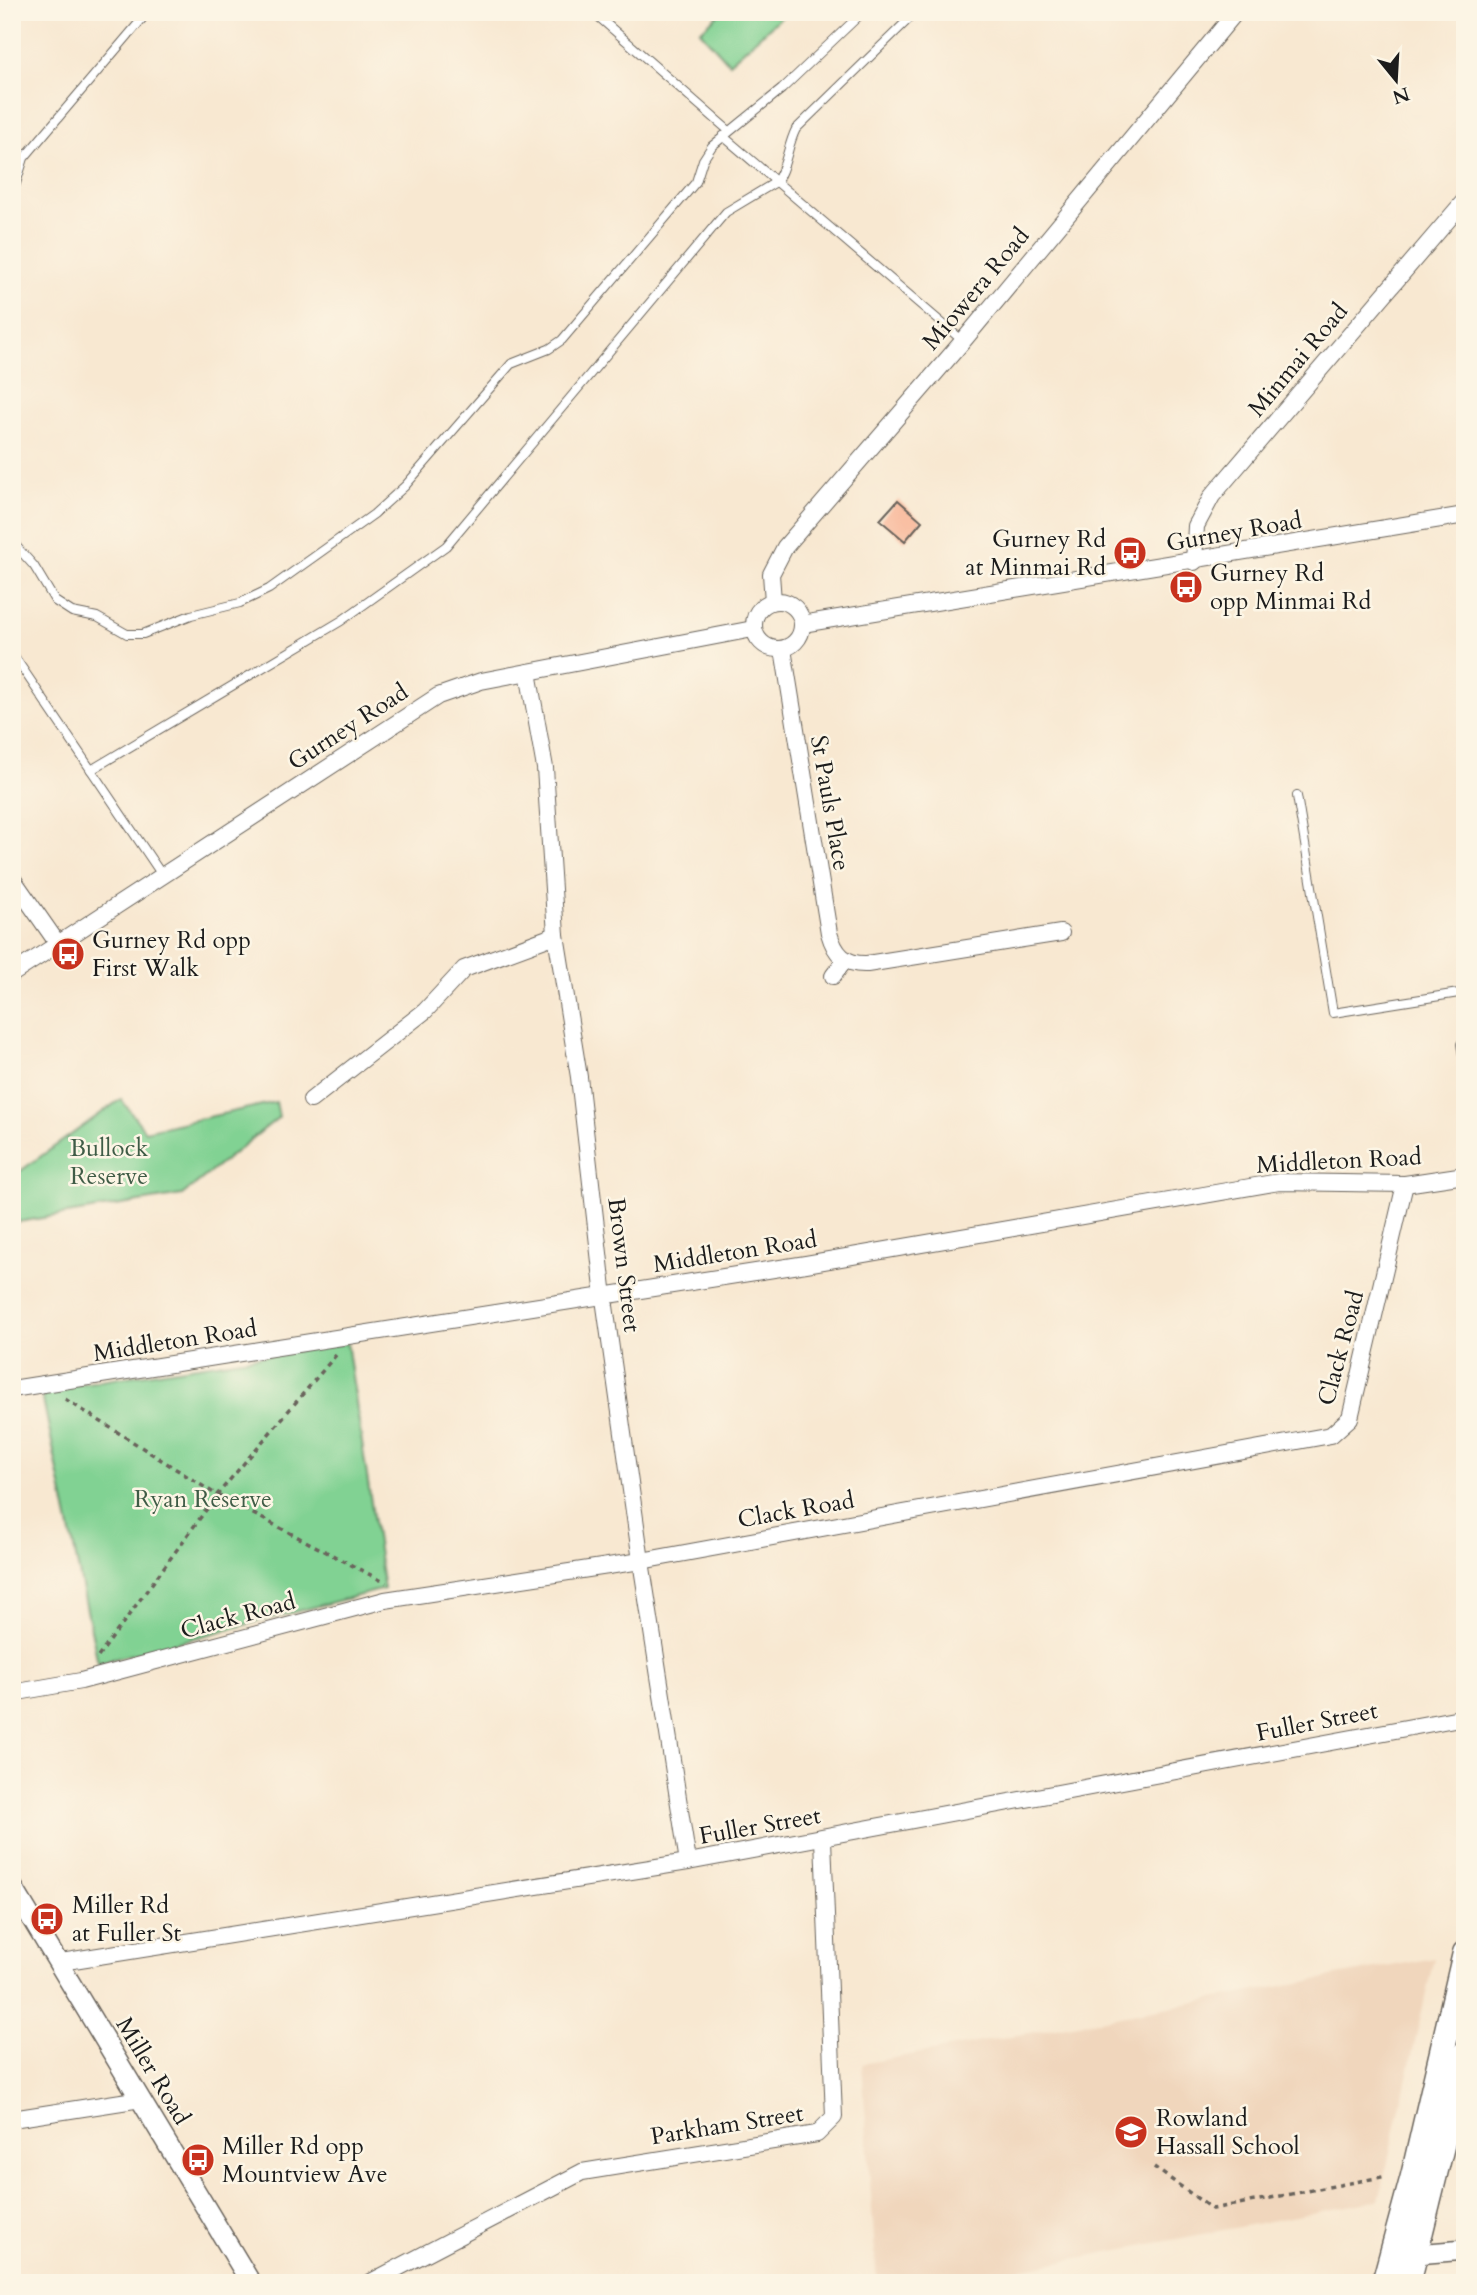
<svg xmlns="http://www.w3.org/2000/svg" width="1477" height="2295" font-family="Cardo,serif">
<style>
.built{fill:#f0d6bc}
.green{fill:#81d293;stroke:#4e7758;stroke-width:2}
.building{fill:#f8b091}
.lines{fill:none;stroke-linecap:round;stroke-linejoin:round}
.service-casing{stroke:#69635b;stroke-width:10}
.minor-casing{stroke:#69635b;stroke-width:18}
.tertiary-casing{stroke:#69635b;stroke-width:22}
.primary-casing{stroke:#69635b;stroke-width:27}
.path{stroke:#69635b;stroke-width:3.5;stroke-dasharray:5 5;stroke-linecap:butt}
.service{stroke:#fff;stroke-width:8}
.minor{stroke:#fff;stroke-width:16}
.tertiary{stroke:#fff;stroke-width:19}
.primary{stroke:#fff;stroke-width:24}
.labels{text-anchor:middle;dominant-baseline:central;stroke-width:5;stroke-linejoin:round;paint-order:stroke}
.street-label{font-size:24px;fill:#1c1c1c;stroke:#fcf5e5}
.poi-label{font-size:24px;fill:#1c1c1c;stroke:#fcf5e5;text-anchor:start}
.park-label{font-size:24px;fill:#3f5c46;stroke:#fcf5e5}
</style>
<rect width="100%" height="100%" fill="#fcf5e5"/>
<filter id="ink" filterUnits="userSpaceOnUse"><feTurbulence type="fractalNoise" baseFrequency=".0143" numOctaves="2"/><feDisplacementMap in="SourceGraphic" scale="14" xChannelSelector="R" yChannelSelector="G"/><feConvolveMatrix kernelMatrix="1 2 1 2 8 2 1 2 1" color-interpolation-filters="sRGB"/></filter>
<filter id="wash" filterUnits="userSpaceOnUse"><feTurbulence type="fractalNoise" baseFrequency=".00686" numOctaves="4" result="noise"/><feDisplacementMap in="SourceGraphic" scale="28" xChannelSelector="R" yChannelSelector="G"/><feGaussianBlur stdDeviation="1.57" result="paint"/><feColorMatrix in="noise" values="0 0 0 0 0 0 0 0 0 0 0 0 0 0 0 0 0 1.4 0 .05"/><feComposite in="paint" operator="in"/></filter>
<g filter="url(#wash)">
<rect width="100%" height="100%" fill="#f8e8d1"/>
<!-- built -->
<path class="built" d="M1434,1958L1379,2200L947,2283H877L862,2064Z"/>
<!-- green -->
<g class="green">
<path d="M721,12H787L729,63L700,31Z"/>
<path d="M121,1099L145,1131L276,1102L279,1117L182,1195L12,1223V1177Z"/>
<path d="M347,1343L384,1589L98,1663L41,1390Z"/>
</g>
<g id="blocks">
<!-- building -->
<path class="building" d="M898,500L922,521L905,541L880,520Z"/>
</g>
</g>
<g filter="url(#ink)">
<use href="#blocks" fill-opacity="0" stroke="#69635b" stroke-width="2"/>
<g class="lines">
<defs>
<g id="service">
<path d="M593,12L728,130"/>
<path d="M723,136L963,341"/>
<path d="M12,196L24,158L148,12"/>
<path d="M12,535L16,546L34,566L55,601L72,612L97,617L127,634H143L191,615L240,603L269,589L374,514L405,486L511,364L549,349L562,340L696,182L703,160L712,146L782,89L863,12"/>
<path d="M12,653L162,875"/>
<path d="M91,770L341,621L446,546L726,212L776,182C787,167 787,146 796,129L916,12"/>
<path d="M1297,796L1333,1013L1465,992"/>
<path d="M1465,1039L1461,1044L1465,1066"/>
</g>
<g id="minor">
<path d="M1194,562L1196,526L1212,496L1465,200"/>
<circle cx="778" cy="625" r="24"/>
<path d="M773,601L771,574L785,547L963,341L1236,12"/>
<path d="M802,624L1465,515"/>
<path d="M783,649L829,933C835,954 845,965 867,964L1061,933"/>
<path d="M528,672L545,768L556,935L579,1077L605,1306L641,1561L688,1862"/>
<path d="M12,878L58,944"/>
<path d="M12,974L438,696L481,681L753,629"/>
<path d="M833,976L845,960"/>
<path d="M311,1100L425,1011L464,969L556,935"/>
<path d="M12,1389L806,1264L1279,1182L1405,1184L1465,1175"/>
<path d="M12,1693L81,1681L385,1600L641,1561L1331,1435L1350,1418L1405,1184"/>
<path d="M61,1962L688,1862L1465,1717"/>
<path d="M12,2119L141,2099"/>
<path d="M369,2283L582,2172L817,2134L834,2117L823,1839"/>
</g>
<g id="tertiary">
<path d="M12,1886L251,2283"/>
<path d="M1404,2255L1465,2250"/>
</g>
<g id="primary">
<path d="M1384,2283L1413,2176L1465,1953"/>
<path d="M1408,2283L1465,2053"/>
</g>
</defs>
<!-- service casing -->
<use href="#service" class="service-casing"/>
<!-- minor casing -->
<use href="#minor" class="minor-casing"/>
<!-- tertiary casing -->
<use href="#tertiary" class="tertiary-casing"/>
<!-- primary casing -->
<use href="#primary" class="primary-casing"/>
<!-- path -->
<g class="path">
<path d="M65,1399L217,1495L386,1583"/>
<path d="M98,1657L217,1495L336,1355"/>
<path d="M1154,2167L1212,2209L1387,2176"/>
</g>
<!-- service -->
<use href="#service" class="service"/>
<!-- minor -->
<use href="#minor" class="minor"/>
<!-- tertiary -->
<use href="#tertiary" class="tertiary"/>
<!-- primary -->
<use href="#primary" class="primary"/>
</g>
</g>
<!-- icons -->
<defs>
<symbol id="bus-disc" viewBox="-11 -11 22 22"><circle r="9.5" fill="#c8321e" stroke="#fcf5e5"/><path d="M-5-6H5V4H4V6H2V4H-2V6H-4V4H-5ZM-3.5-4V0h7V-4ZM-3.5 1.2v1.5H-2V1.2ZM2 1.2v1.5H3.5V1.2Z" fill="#fff"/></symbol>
<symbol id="school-disc" viewBox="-11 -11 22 22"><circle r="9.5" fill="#c8321e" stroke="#fcf5e5"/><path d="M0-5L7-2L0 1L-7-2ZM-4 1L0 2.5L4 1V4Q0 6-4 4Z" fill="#fff"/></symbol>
</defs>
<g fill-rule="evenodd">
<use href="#bus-disc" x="1111" y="534" width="38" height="38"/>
<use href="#bus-disc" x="1167" y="568" width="38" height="38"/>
<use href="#bus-disc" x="49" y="935" width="38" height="38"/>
<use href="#bus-disc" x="28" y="1900" width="38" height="38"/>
<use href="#school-disc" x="1112" y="2113" width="38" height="38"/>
<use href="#bus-disc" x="179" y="2141" width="38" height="38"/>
</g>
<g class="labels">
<!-- street labels -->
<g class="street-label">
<text transform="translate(976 289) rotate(-50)">Miowera Road</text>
<text transform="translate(1298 360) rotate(-50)">Minmai Road</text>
<text transform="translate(1234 532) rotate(-10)">Gurney Road</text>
<text transform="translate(348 727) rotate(-33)">Gurney Road</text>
<text transform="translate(830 803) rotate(80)">St Pauls Place</text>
<text transform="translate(1339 1161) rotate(-3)">Middleton Road</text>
<text transform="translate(735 1252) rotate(-9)">Middleton Road</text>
<text transform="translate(624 1265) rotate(83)">Brown Street</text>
<text transform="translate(175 1341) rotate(-9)">Middleton Road</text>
<text transform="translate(1341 1348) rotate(-75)">Clack Road</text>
<text transform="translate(796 1510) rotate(-10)">Clack Road</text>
<text transform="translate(238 1616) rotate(-15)">Clack Road</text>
<text transform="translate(1317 1722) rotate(-11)">Fuller Street</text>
<text transform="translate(760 1826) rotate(-10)">Fuller Street</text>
<text transform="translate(153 2071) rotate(59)">Miller Road</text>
<text transform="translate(727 2125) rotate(-9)">Parkham Street</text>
</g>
<!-- poi labels -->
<g class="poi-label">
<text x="1106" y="539" text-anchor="end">Gurney Rd<tspan x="1106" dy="28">at Minmai Rd</tspan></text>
<text x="1210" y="573">Gurney Rd<tspan x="1210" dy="28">opp Minmai Rd</tspan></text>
<text x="92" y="940">Gurney Rd opp<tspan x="92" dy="28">First Walk</tspan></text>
<text x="72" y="1905">Miller Rd<tspan x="72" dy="28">at Fuller St</tspan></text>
<text x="1156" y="2118">Rowland<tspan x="1156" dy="28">Hassall School</tspan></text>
<text x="222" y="2146">Miller Rd opp<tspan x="222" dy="28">Mountview Ave</tspan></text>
</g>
<!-- park labels -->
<g class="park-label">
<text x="109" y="1148">Bullock<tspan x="109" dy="28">Reserve</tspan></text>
<text x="203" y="1499">Ryan Reserve</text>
</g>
</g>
<!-- margin -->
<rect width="1477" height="2295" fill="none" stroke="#fcf5e5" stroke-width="42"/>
<!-- north arrow -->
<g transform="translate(1396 80) rotate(162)" stroke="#fcf5e5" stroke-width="5" paint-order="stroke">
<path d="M0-5L12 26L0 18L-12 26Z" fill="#1c1c1c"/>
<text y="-10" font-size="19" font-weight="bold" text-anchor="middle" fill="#1c1c1c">N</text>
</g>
</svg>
